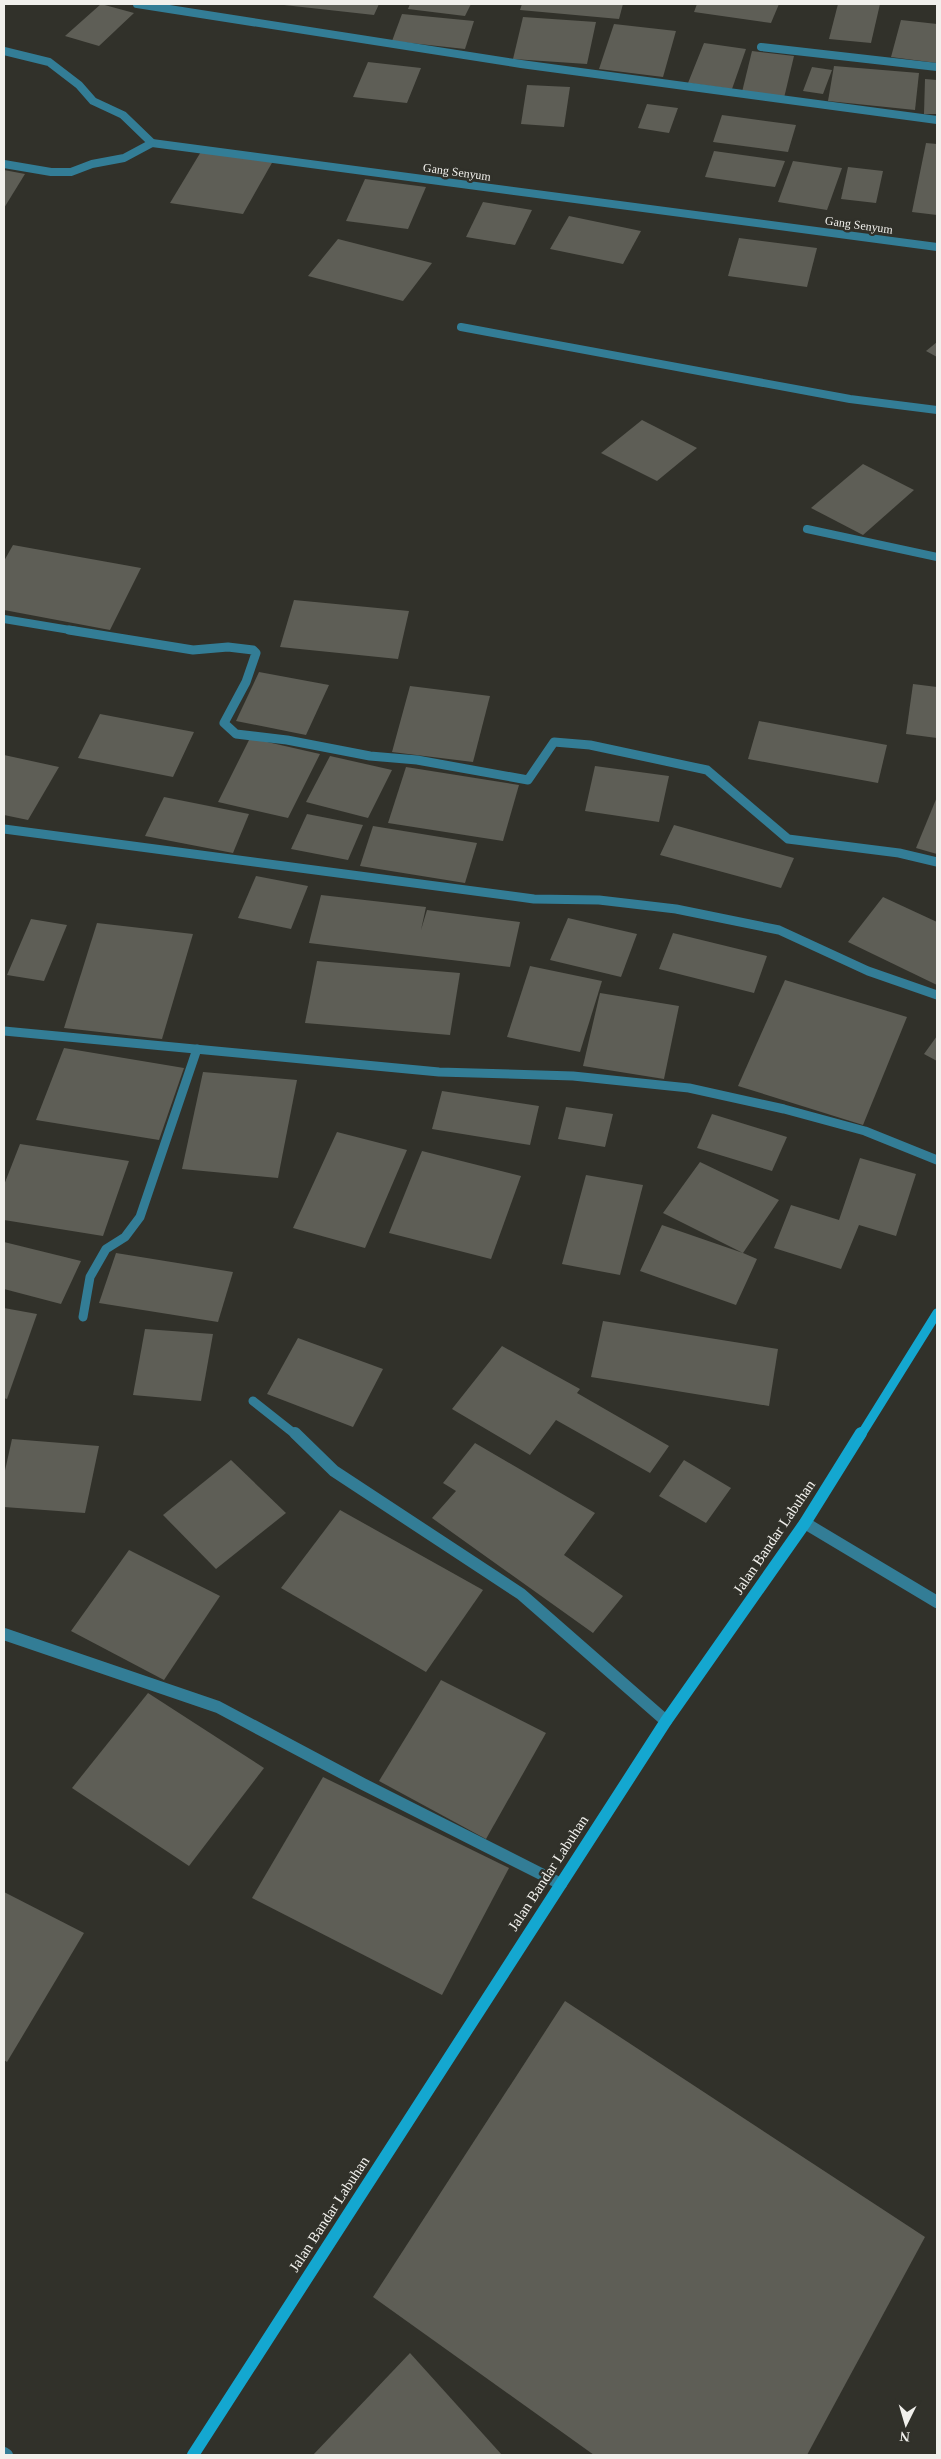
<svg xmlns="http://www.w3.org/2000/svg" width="941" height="2459" font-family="'Times New Roman',serif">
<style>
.building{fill:#5e5e56}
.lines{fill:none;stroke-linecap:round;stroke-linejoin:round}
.service{stroke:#337d96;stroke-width:12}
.minor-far2{stroke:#337d96;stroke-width:8}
.minor-far1{stroke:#337d96;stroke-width:9}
.minor{stroke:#337d96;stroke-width:12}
.secondary-far1{stroke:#14a7d0;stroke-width:9}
.secondary{stroke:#14a7d0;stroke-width:12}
.labels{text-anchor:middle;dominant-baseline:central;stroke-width:5;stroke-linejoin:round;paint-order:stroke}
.far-street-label{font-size:12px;fill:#f1f0ec;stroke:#31312a}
.street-label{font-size:15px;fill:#f1f0ec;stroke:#31312a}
</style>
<rect width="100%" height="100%" fill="#31312a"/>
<!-- building -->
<g class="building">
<path d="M101,4L134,13L99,46L65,36Z"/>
<path d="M275,4H379L374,15Z"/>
<path d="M410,4H471L465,16L408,9Z"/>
<path d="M522,4H623L619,19L520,10Z"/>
<path d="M697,4H779L771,23L694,12Z"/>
<path d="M838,4H880L871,43L829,39Z"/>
<path d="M402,14L474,21L465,49L392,41Z"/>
<path d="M523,17L596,22L587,64L513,59Z"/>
<path d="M901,20L937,24V63L891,57Z"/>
<path d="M614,24L676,31L663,77L599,69Z"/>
<path d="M704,43L746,49L732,89L688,83Z"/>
<path d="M752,51L794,56L784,98L742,92Z"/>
<path d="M368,62L421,68L407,103L353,97Z"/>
<path d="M834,66L919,73L915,110L828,101Z"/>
<path d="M812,67L832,70L823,94L803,91Z"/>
<path d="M925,79L937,80V114H924Z"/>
<path d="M527,85L570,87L564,127L521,124Z"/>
<path d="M647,104L678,108L669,133L638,128Z"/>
<path d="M722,115L796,125L788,152L713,142Z"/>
<path d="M926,143L937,144V215L912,212Z"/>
<path d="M202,150L273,161L243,214L170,203Z"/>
<path d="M714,151L785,161L775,187L705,177Z"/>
<path d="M793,161L842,168L827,210L778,202Z"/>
<path d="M848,167L883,171L876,203L841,199Z"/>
<path d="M4,170L25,174L4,208Z"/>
<path d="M365,179L426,187L408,229L346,221Z"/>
<path d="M483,202L532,210L515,245L466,237Z"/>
<path d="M569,216L641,231L623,264L550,249Z"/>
<path d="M739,238L817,248L807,287L728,276Z"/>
<path d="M338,239L432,263L403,301L308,276Z"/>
<path d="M937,342V357L926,351Z"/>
<path d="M642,420L697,448L657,481L601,453Z"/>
<path d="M863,464L914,490L863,535L811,508Z"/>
<path d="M13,545L141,568L110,630L4,610V561Z"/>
<path d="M294,600L409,611L398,659L280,647Z"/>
<path d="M259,672L329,685L306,735L236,721Z"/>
<path d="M913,684L937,687V738L906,734Z"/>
<path d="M410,686L490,696L473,762L392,752Z"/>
<path d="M100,714L194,732L173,777L78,758Z"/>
<path d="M759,721L887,745L878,783L748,759Z"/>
<path d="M250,738L320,754L288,818L218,802Z"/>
<path d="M4,755L59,767L28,820L4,815Z"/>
<path d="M330,756L392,770L368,818L306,802Z"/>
<path d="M595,766L669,776L659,822L585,811Z"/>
<path d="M406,767L519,785L503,841L388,823Z"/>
<path d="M164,797L249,814L233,853L145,836Z"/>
<path d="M937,797V854L916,848Z"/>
<path d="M307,814L363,825L348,860L291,849Z"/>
<path d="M674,825L794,858L781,888L660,855Z"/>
<path d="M373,826L477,843L465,883L360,866Z"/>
<path d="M256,876L308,886L291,929L238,918Z"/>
<path d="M321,895L426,907L421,930L427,910L520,922L510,967L309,943Z"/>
<path d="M883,897L937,922V985L848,942Z"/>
<path d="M568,918L637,934L621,977L550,960Z"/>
<path d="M31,919L67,925L44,981L7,975Z"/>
<path d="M97,923L193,934L162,1039L64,1028Z"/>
<path d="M673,933L767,956L754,993L659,969Z"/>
<path d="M317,961L460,973L450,1035L305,1023Z"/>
<path d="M530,966L602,981L580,1052L507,1037Z"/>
<path d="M785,980L907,1017L863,1125L738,1086Z"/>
<path d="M600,993L679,1006L664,1079L583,1066Z"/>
<path d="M937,1036V1061L924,1054Z"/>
<path d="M64,1048L184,1068L159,1140L36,1120Z"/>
<path d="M203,1072L297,1080L278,1178L182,1169Z"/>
<path d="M442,1091L539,1106L530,1145L432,1129Z"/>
<path d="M566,1107L613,1114L605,1147L558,1139Z"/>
<path d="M712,1114L787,1137L772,1171L697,1148Z"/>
<path d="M337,1132L407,1150L365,1248L293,1228Z"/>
<path d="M20,1144L129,1161L103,1236L4,1220V1185Z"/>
<path d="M422,1151L521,1176L491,1259L389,1233Z"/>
<path d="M860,1158L916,1174L896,1236L859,1225L841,1269L774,1248L791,1205L839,1220Z"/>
<path d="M700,1162L779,1200L743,1253L757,1259L736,1305L640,1271L662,1225L743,1253L663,1213Z"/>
<path d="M586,1175L643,1185L620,1275L562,1264Z"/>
<path d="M4,1242L81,1261L61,1304L4,1289Z"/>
<path d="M116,1253L233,1272L218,1322L99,1303Z"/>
<path d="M4,1308L37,1314L7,1399L4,1398Z"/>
<path d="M603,1321L778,1349L769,1406L591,1377Z"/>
<path d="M145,1329L213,1334L201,1401L133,1395Z"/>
<path d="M298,1338L383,1369L353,1427L267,1394Z"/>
<path d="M502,1346L580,1389L577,1393L669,1446L650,1473L556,1420L530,1455L452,1409Z"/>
<path d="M12,1439L99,1446L85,1513L4,1507V1475Z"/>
<path d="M475,1443L595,1513L564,1555L623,1596L593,1633L432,1518L456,1491L443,1483Z"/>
<path d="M231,1460L286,1513L216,1569L163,1515Z"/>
<path d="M684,1460L731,1488L706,1523L659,1496Z"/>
<path d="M340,1510L483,1590L426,1672L281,1588Z"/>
<path d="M129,1550L220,1596L164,1680L71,1631Z"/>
<path d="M441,1680L546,1733L486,1839L379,1781Z"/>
<path d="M148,1693L264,1768L189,1866L72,1788Z"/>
<path d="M323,1777L509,1868L442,1995L252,1898Z"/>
<path d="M4,1892L84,1933L7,2062L4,2060Z"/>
<path d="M565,2001L925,2237L807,2455H594L373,2297Z"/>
<path d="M410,2353L502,2455H313Z"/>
</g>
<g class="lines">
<!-- service -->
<g class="service">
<path d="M805,1523L937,1602"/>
<path d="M4,2453L7,2455"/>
</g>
<!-- minor-far2 -->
<g class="minor-far2">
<path d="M137,4L521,64L937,120"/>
<path d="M761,47L937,67"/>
<path d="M4,51L49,62L79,85L93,101L123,115L152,143L937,247"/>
<path d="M4,164L51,172H71L92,164L124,158L152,143"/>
<path d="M461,327L850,399L937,410"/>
<path d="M807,529L937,557"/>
<path d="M4,619L76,631"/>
</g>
<!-- minor-far1 -->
<g class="minor-far1">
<path d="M69,630L193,650L228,647L253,650L256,653L246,682L224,723L236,734L287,740L370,756L417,760L528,780L554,742L590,745L707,770L788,839L899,853L937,862"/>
<path d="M4,829L534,899L599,900L676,909L779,930L868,971L937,995"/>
<path d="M4,1031L439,1072L573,1076L689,1088L784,1109L865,1131L937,1160"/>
<path d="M83,1317L90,1277L106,1249L125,1237L140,1217L197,1049"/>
<path d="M253,1401L296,1435"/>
</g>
<!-- minor -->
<g class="minor">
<path d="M295,1433L334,1471L521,1594L666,1721"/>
<path d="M4,1634L218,1707L363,1784L561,1884"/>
</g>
<!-- secondary-far1 -->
<path class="secondary-far1" d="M861,1435L937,1313"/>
<!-- secondary -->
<path class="secondary" d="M193,2455L666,1721L805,1523L861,1433"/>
</g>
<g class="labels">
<!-- far-street labels -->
<g class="far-street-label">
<text transform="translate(457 172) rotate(8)">Gang Senyum</text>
<text transform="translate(859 225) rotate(8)">Gang Senyum</text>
</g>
<!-- street labels -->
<g class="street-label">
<text transform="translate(774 1537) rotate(-56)">Jalan Bandar Labuhan</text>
<text transform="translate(548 1873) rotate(-57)">Jalan Bandar Labuhan</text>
<text transform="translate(329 2214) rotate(-57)">Jalan Bandar Labuhan</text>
</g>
</g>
<!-- border -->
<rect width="941" height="2459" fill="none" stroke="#f1f0ec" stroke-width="10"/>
<!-- north arrow -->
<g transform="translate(906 2424) rotate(185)" stroke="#31312a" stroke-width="4" paint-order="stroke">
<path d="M0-4L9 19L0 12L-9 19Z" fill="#f1f0ec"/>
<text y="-8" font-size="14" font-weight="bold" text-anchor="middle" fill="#f1f0ec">N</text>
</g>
</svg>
